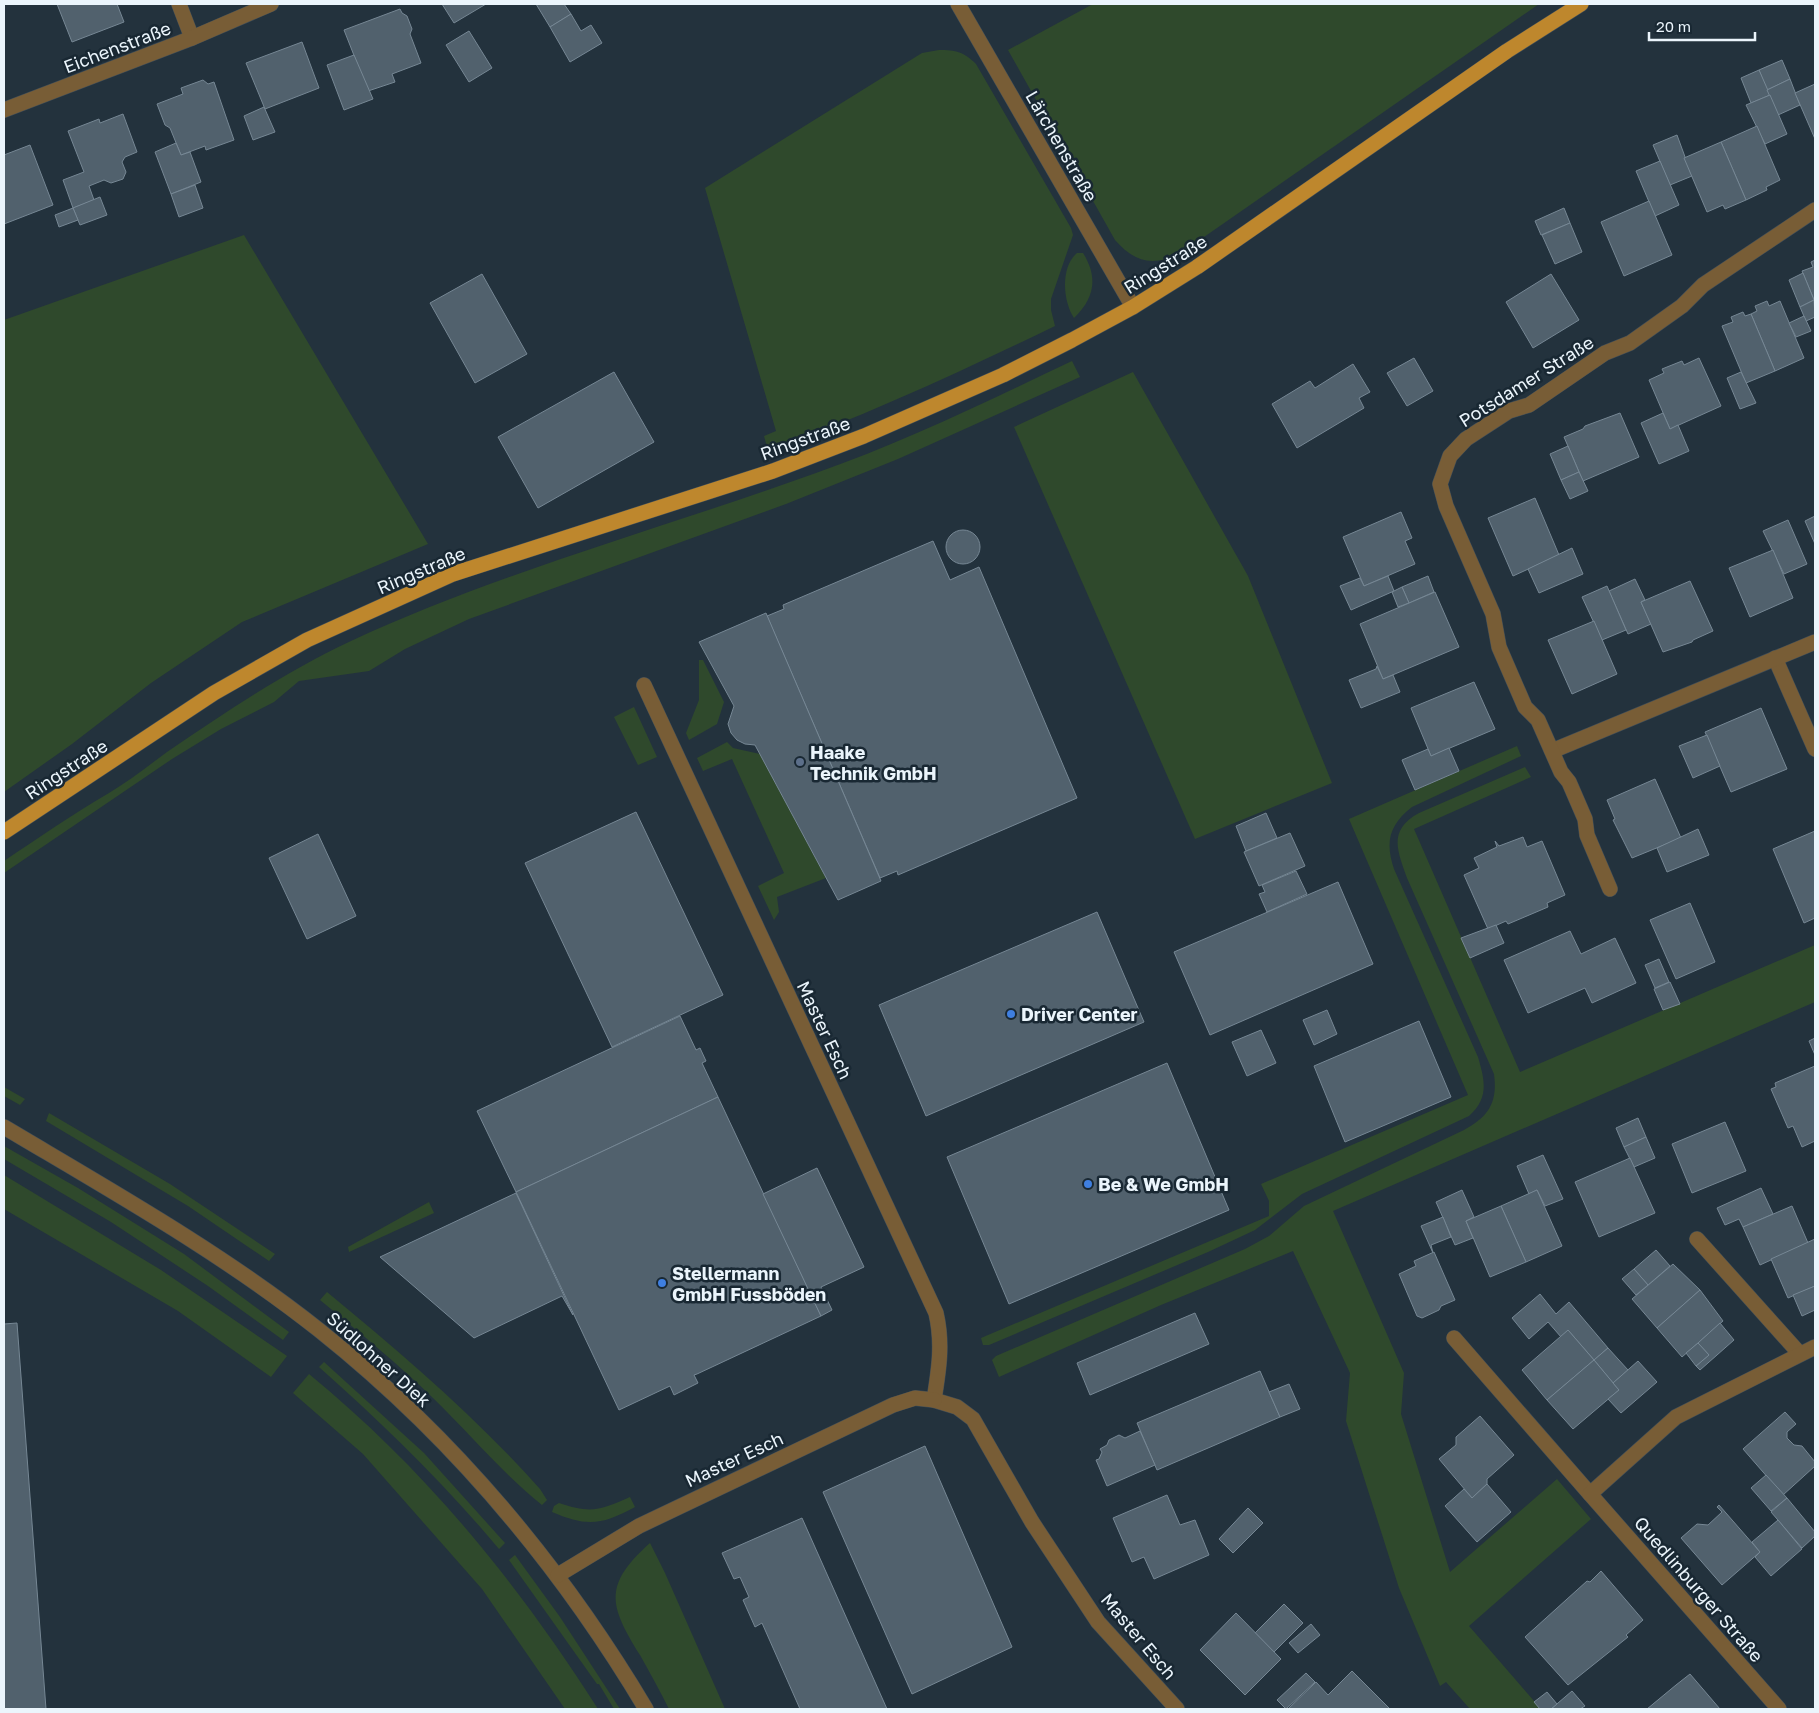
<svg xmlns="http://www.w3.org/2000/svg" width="1819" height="1713" font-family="'Golos Text',sans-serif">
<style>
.green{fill:#2f492c}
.building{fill:#51616d;stroke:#768794}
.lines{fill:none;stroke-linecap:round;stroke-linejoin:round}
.minor-casing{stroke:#3f4d58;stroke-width:16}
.major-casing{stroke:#3f4d58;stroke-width:16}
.minor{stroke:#785d36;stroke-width:15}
.major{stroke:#be872d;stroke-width:15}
.service-dot{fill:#5c6f8a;stroke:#192833;stroke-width:2}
.shop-dot{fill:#3f7fe0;stroke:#192833;stroke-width:2}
.labels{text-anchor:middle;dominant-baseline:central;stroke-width:5;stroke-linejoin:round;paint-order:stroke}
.street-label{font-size:18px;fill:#ebf5fc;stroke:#192833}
.poi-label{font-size:18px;font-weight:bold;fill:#ebf5fc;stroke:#192833;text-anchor:start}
</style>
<rect width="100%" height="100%" fill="#23323d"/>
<!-- green -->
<g class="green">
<path d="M1093,4H1539L1181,253C1154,266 1136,264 1115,240L1008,50Z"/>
<path d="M939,50C956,50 964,52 976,64L1071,228L1073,235L1051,299V310L1055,326C960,372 867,415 768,451L764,436L776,431L705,188L922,53Z"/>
<path d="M244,235L428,544L242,622L151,683L72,744L4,792V320Z"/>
<path d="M1077,253H1083C1098,277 1095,298 1074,318C1063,302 1060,267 1077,253Z"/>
<path d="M1072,361L1080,377L898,459L786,504L469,619L405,649L369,671L299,681L274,702L221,729L172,759L4,873V861C38,838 73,814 109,793C129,781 148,766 167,752C226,712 285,672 351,641C500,572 661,529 816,473C904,442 988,401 1072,361Z"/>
<path d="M1133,372L1248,576L1332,783L1195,839L1014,427Z"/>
<path d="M699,660H703L724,702L717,724L689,740L686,733L699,700Z"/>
<path d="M634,707L657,757L638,765L614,717Z"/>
<path d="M727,742L733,748L760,754L826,878L777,897L779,912L774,920L758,886L784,873L732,759L703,771L697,758Z"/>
<path d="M1517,746L1521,756L1412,807C1389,825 1385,842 1394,869L1478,1057C1485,1081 1489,1098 1469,1116L1302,1194L1255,1230L1208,1252L989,1345H983L981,1338L1269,1216V1201L1261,1184L1468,1095L1349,819Z"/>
<path d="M1525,767L1531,777L1414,829L1520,1072L1815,945V1002L1333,1211L1404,1373L1401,1414L1450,1572L1557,1479L1591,1519L1469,1626L1541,1709H1470L1446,1682L1440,1686L1399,1588L1346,1421L1350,1373L1293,1251L1161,1305L999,1377L992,1360L996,1356L1245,1249L1269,1236L1304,1206L1464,1130C1488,1117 1498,1103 1494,1074L1407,878C1397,850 1388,830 1419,813Z"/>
<path d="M4,1087L25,1099L20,1105L4,1096Z"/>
<path d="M49,1113L170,1184L275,1254L269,1261L188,1206L46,1121Z"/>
<path d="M4,1146L78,1188L184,1254L289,1332L283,1340L208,1286L111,1222L4,1159Z"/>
<path d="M4,1175L161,1270L287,1356L271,1377L178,1311L4,1209Z"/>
<path d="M429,1202L434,1213L349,1252L348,1247Z"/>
<path d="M327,1292C402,1354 475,1416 540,1489L547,1500L542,1505C502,1473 470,1434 433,1398C397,1363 359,1332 320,1300Z"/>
<path d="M324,1362L424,1453L505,1543L499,1549C444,1483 383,1424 319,1367Z"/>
<path d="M309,1374C426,1470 517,1582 598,1709H565L482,1589L363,1454L293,1393Z"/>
<path d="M630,1497L635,1507C602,1525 587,1527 552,1512L554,1506L559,1503C591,1514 601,1510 630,1497Z"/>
<path d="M650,1543L665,1573L725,1709H669C660,1691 650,1673 640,1655C609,1605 603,1585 650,1543Z"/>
<path d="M515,1555L560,1617L620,1709H614L599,1684H597L509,1560Z"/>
</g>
<!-- building -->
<g class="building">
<path d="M57,4H117L124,22L72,42Z"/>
<path d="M442,4H486L454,23Z"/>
<path d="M536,4H564L571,14L550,27Z"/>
<path d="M400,9L402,13L407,16L412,29L410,34L421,63L392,74L395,82L368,91L344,30Z"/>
<path d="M571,14L581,31L591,25L602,43L570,62L550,27Z"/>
<path d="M469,31L492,68L469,82L446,45Z"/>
<path d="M302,42L319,88L265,109L246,63Z"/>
<path d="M354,55L373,99L344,110L327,65Z"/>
<path d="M1782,60L1790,79L1767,90L1759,70Z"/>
<path d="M1759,70L1770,95L1751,103L1741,78Z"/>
<path d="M1790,79L1800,105L1778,115L1767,90Z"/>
<path d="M203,80L208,84L214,82L234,140L206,150L205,146L181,155L170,128L165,125L157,104L183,94L181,88Z"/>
<path d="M1815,84V139L1795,93Z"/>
<path d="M1770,95L1787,134L1765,144L1746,105Z"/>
<path d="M264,107L275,132L253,140L244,116Z"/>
<path d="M123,114L137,152L125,157L122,162L126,172L123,179L111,183L104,180L89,186L94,200L73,208L63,180L84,172L68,131L99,119L100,123Z"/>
<path d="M1757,126L1780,180L1766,187L1767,190L1746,200L1721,142Z"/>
<path d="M1677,135L1692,176L1670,185L1653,145Z"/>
<path d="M1721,142L1746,200L1725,209L1723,205L1707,212L1684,158Z"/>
<path d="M176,143L181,155L190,152L201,182L171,194L155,152Z"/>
<path d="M30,145L53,205L4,224V155Z"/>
<path d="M1660,161L1679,205L1655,216L1636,171Z"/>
<path d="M195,185L203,208L179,217L171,194Z"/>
<path d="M100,197L107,215L80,225L73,208Z"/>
<path d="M1649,201L1672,255L1624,276L1601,222Z"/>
<path d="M73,208L78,220L59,227L55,215Z"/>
<path d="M1564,208L1570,223L1541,235L1535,221Z"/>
<path d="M1570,223L1582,252L1555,264L1542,235Z"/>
<path d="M1815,260V302L1802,271L1813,267L1811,262Z"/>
<path d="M1803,273L1814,300L1800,307L1789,280Z"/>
<path d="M482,274L527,354L475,383L430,303Z"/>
<path d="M1551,274L1579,320L1533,348L1506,302Z"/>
<path d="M1814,300L1815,317L1806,321L1800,307Z"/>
<path d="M1767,301L1769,306L1780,301L1804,358L1775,371L1751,314L1757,311L1755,306Z"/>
<path d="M1743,312L1745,316L1751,314L1775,371L1746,383L1722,326L1733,322L1731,317Z"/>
<path d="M1804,316L1811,331L1796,337L1789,323Z"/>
<path d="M1414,358L1433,391L1407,406L1387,373Z"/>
<path d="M1699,358L1721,406L1670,429L1649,380L1664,373L1662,369L1682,361L1684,365Z"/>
<path d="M1353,364L1370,392L1359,398L1364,408L1297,448L1272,404L1310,381L1315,388Z"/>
<path d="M614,372L654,442L538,508L498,437Z"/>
<path d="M1741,372L1756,403L1740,409L1727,378Z"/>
<path d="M1620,413L1639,457L1583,481L1564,437L1583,429L1585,426Z"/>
<path d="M1663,413L1670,429L1678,425L1689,451L1659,464L1641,423Z"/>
<path d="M1568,446L1579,472L1561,480L1550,454Z"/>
<path d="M1579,472L1588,491L1570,499L1561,480Z"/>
<path d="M1535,498L1559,555L1513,576L1488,518Z"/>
<path d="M1401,512L1412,538L1405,541L1415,564L1364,586L1343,537Z"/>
<path d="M1815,516V544L1805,521Z"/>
<path d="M1788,520L1807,564L1784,574L1763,531Z"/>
<circle cx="963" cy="547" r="17"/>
<path d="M933,541L950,580L979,567L1077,798L898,875L897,871L880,878L767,616L784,609L783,605Z"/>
<path d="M1572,548L1583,574L1539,593L1528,569Z"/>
<path d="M1773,550L1793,598L1750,617L1729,568Z"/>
<path d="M1388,576L1394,591L1351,610L1340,586L1360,578L1364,586Z"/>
<path d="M1428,576L1434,592L1409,603L1402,587Z"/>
<path d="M1635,579L1645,600L1641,602L1651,624L1628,634L1609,591Z"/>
<path d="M1690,581L1713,631L1693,640L1692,642L1663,652L1641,602Z"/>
<path d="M1607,586L1626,630L1602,640L1582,597Z"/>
<path d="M1402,587L1409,603L1398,607L1392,592Z"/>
<path d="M1435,592L1459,647L1383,679L1360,624Z"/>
<path d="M766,613L881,881L838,900L755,745L745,744L737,740L731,733L728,724L734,706L699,642Z"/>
<path d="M1594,621L1617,674L1572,694L1548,640Z"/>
<path d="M1377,666L1383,679L1393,675L1400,692L1361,708L1349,680L1376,669Z"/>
<path d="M1474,682L1495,729L1431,756L1411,708Z"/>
<path d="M1761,708L1787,769L1731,792L1705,732Z"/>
<path d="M1707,735L1720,766L1693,778L1679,746Z"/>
<path d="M1449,748L1459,771L1415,790L1402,760L1428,749L1431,756Z"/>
<path d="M1655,779L1681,838L1632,858L1613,820L1615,819L1607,800Z"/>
<path d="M636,812L723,995L612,1047L525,863Z"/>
<path d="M1266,813L1277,838L1246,851L1236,826Z"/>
<path d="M1698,829L1709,855L1667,872L1657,848Z"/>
<path d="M1815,831V918L1804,923L1773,849Z"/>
<path d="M1290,833L1305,866L1259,886L1244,852Z"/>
<path d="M318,834L356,916L307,939L269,858Z"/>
<path d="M1523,837L1527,847L1542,841L1565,895L1547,903L1548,907L1508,924L1506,921L1488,929L1464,875L1479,868L1474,858L1497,847L1495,841L1499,846Z"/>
<path d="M1296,871L1307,894L1267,912L1259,894L1265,892L1262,885Z"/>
<path d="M1338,882L1373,964L1210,1035L1174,952Z"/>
<path d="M1690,903L1715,962L1676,979L1650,920Z"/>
<path d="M1097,912L1144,1022L926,1116L879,1005Z"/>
<path d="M1496,925L1504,943L1470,958L1461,938Z"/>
<path d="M1570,931L1581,954L1615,938L1636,983L1592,1003L1585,988L1528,1013L1504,960Z"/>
<path d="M1659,959L1669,982L1655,988L1645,965Z"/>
<path d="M1670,982L1680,1004L1663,1010L1654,989Z"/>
<path d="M1327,1010L1337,1034L1314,1045L1303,1020Z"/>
<path d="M680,1016L696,1050L700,1048L706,1061L702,1063L718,1097L516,1192L477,1111Z"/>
<path d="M1419,1021L1451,1097L1345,1142L1314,1066Z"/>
<path d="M1261,1030L1276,1063L1247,1076L1232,1042Z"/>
<path d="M1815,1038V1055L1809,1041Z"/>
<path d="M1167,1063L1229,1210L1009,1304L947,1157Z"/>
<path d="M1815,1066V1141L1802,1147L1793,1126L1788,1128L1771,1089L1776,1087L1775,1083Z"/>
<path d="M718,1097L821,1316L697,1374L694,1375L698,1383L674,1395L670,1386L619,1410L516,1192Z"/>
<path d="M1638,1118L1646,1137L1624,1147L1616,1128Z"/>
<path d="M1725,1122L1746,1171L1692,1193L1672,1144Z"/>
<path d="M1646,1137L1655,1158L1634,1167L1624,1147Z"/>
<path d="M1543,1155L1563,1199L1545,1206L1537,1190L1529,1194L1517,1166Z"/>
<path d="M1630,1158L1655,1213L1599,1237L1575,1182Z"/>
<path d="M817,1168L864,1267L821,1287L832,1310L821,1316L763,1194Z"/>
<path d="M1761,1188L1773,1214L1743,1227L1739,1219L1725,1225L1717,1208Z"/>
<path d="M1462,1190L1474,1217L1466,1221L1473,1238L1455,1245L1436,1202Z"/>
<path d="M1537,1190L1562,1246L1526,1262L1501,1206Z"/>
<path d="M516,1193L573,1315L562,1296L474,1338L380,1257Z"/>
<path d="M1501,1206L1526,1262L1490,1277L1466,1221Z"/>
<path d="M1792,1206L1808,1243L1760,1265L1743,1227Z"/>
<path d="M1443,1217L1451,1237L1431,1245L1433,1253L1421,1226Z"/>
<path d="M1815,1239V1286L1788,1298L1771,1259Z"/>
<path d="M1656,1250L1670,1266L1648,1285L1634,1269Z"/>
<path d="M1434,1252L1455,1300L1441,1306L1439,1310L1422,1318L1417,1316L1399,1274L1416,1266L1414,1261Z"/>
<path d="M1673,1264L1700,1290L1657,1328L1632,1299Z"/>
<path d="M1634,1269L1648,1285L1636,1295L1622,1279Z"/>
<path d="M1815,1286V1310L1802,1316L1793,1295Z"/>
<path d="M1700,1290L1723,1321L1682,1357L1657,1328Z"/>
<path d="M1540,1294L1556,1314L1569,1302L1608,1348L1594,1360L1568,1330L1561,1337L1548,1322L1529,1339L1512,1318Z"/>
<path d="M1195,1313L1209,1344L1090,1395L1077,1363Z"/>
<path d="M17,1323L46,1709H4V1324Z"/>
<path d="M1720,1323L1734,1340L1700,1370L1696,1366L1709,1355L1698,1343Z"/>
<path d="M1568,1330L1594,1360L1547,1400L1522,1370Z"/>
<path d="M1698,1343L1709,1355L1696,1366L1686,1353Z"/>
<path d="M1608,1348L1628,1370L1613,1383L1594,1360Z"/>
<path d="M1594,1360L1619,1390L1573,1429L1547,1400Z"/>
<path d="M1638,1361L1657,1382L1621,1413L1608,1399L1619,1390L1613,1383Z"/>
<path d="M1260,1371L1280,1417L1157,1470L1137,1423Z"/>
<path d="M1289,1384L1300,1409L1280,1417L1269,1392Z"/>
<path d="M1785,1412L1796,1424L1787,1432V1438L1794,1445L1802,1446L1815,1462V1466L1783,1495L1743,1449Z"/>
<path d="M1480,1416L1514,1455L1487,1479V1484L1472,1498L1439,1459L1456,1445V1437Z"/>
<path d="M1140,1431L1155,1465L1107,1486L1096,1460L1099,1459L1102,1452L1100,1449L1107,1445L1109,1440L1119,1435L1125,1438Z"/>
<path d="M925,1446L1012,1647L912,1694L823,1492Z"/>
<path d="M1766,1475L1787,1498L1771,1511L1751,1488Z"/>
<path d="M1487,1484L1511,1512L1477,1542L1445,1506L1464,1489L1472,1498Z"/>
<path d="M1167,1495L1180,1525L1195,1520L1209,1555L1154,1579L1144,1557L1132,1562L1113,1518Z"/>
<path d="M1787,1498L1815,1532V1536L1802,1548L1771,1512Z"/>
<path d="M1719,1505L1760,1552L1722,1585L1681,1538L1697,1524L1708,1525L1722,1512L1717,1507Z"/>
<path d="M1248,1508L1263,1523L1233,1553L1219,1539Z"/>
<path d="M802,1518L887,1709H800L762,1623L755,1627L743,1600L749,1597L740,1577L734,1579L722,1553Z"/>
<path d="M1778,1520L1802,1549L1771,1576L1755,1557L1760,1552L1752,1542Z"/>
<path d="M1601,1571L1643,1620L1626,1635L1628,1637L1568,1685L1525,1637L1587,1581L1590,1582Z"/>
<path d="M1284,1604L1303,1623L1274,1652L1255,1633Z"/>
<path d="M1236,1613L1281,1659L1245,1695L1200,1650Z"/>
<path d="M1311,1624L1320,1635L1298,1653L1289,1643Z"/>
<path d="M1352,1671L1389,1708L1387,1709H1288L1316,1682L1328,1695Z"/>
<path d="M1306,1673L1315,1682L1286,1709L1277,1700Z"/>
<path d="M1690,1674L1720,1709H1647L1676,1685Z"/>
<path d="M1572,1691L1585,1706L1580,1709H1551Z"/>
<path d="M1547,1692L1557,1704L1551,1709H1540L1534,1702Z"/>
</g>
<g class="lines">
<defs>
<g id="minor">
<path d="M179,4L192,38"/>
<path d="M958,4L1133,307"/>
<path d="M4,110L192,38L271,4"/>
<path d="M1775,658L1815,749"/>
<path d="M644,685L936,1313C943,1343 939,1369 934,1400L957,1407L973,1419L1032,1522L1098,1622L1177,1709"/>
<path d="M1552,751L1815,642"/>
<path d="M1610,889L1587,835L1585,819L1569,782L1561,772L1538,720L1525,707L1499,647L1493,614L1446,506L1440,484L1450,456L1466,439L1509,411L1529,405L1605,353L1630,343L1682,306L1703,285L1815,210"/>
<path d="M4,1127C110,1190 222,1253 319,1330C451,1435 560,1565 646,1709"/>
<path d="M1697,1239L1800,1354"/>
<path d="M1454,1338L1590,1494"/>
<path d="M558,1575L639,1526L893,1405L915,1398L934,1400"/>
<path d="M1779,1709L1590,1494L1676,1417L1815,1347"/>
</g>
<path id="major" d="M4,832L214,693L307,640L453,574L773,471L864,436L1003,375L1072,340L1133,307L1197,267L1507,51L1581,4"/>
</defs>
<!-- minor casing -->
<use href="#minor" class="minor-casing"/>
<!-- major casing -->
<use href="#major" class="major-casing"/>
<!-- minor -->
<use href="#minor" class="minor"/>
<!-- major -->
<use href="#major" class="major"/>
</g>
<!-- markers -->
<circle class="service-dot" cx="800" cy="762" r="5"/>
<g class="shop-dot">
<circle cx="1011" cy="1014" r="5"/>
<circle cx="1088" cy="1184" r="5"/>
<circle cx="662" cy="1283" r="5"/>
</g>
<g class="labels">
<!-- street labels -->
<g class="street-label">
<text transform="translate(117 47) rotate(-21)">Eichenstraße</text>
<text transform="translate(1062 146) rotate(60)">Lärchenstraße</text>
<text transform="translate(1165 264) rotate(-32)">Ringstraße</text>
<text transform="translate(1526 381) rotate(-32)">Potsdamer Straße</text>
<text transform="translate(805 438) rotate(-20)">Ringstraße</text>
<text transform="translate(421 570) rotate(-23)">Ringstraße</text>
<text transform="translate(66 769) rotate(-33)">Ringstraße</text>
<text transform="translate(825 1030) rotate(65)">Master Esch</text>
<text transform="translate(379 1359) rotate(42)">Südlohner Diek</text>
<text transform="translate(734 1459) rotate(-25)">Master Esch</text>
<text transform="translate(1699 1589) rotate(49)">Quedlinburger Straße</text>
<text transform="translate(1139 1636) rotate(50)">Master Esch</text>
</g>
<!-- poi labels -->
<g class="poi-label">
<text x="810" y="752">Haake<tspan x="810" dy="21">Technik GmbH</tspan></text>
<text x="1021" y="1014">Driver Center</text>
<text x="1098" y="1184">Be &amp; We GmbH</text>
<text x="672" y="1273">Stellermann<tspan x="672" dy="21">GmbH Fussböden</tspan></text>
</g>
</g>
<!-- border -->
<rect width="1819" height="1713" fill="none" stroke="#ebf5fc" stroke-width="10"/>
<!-- scale -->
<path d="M1649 32v8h106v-8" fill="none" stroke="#ebf5fc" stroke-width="2.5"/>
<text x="1656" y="32" font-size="15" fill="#ebf5fc" stroke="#192833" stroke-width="4" paint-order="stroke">20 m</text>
</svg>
